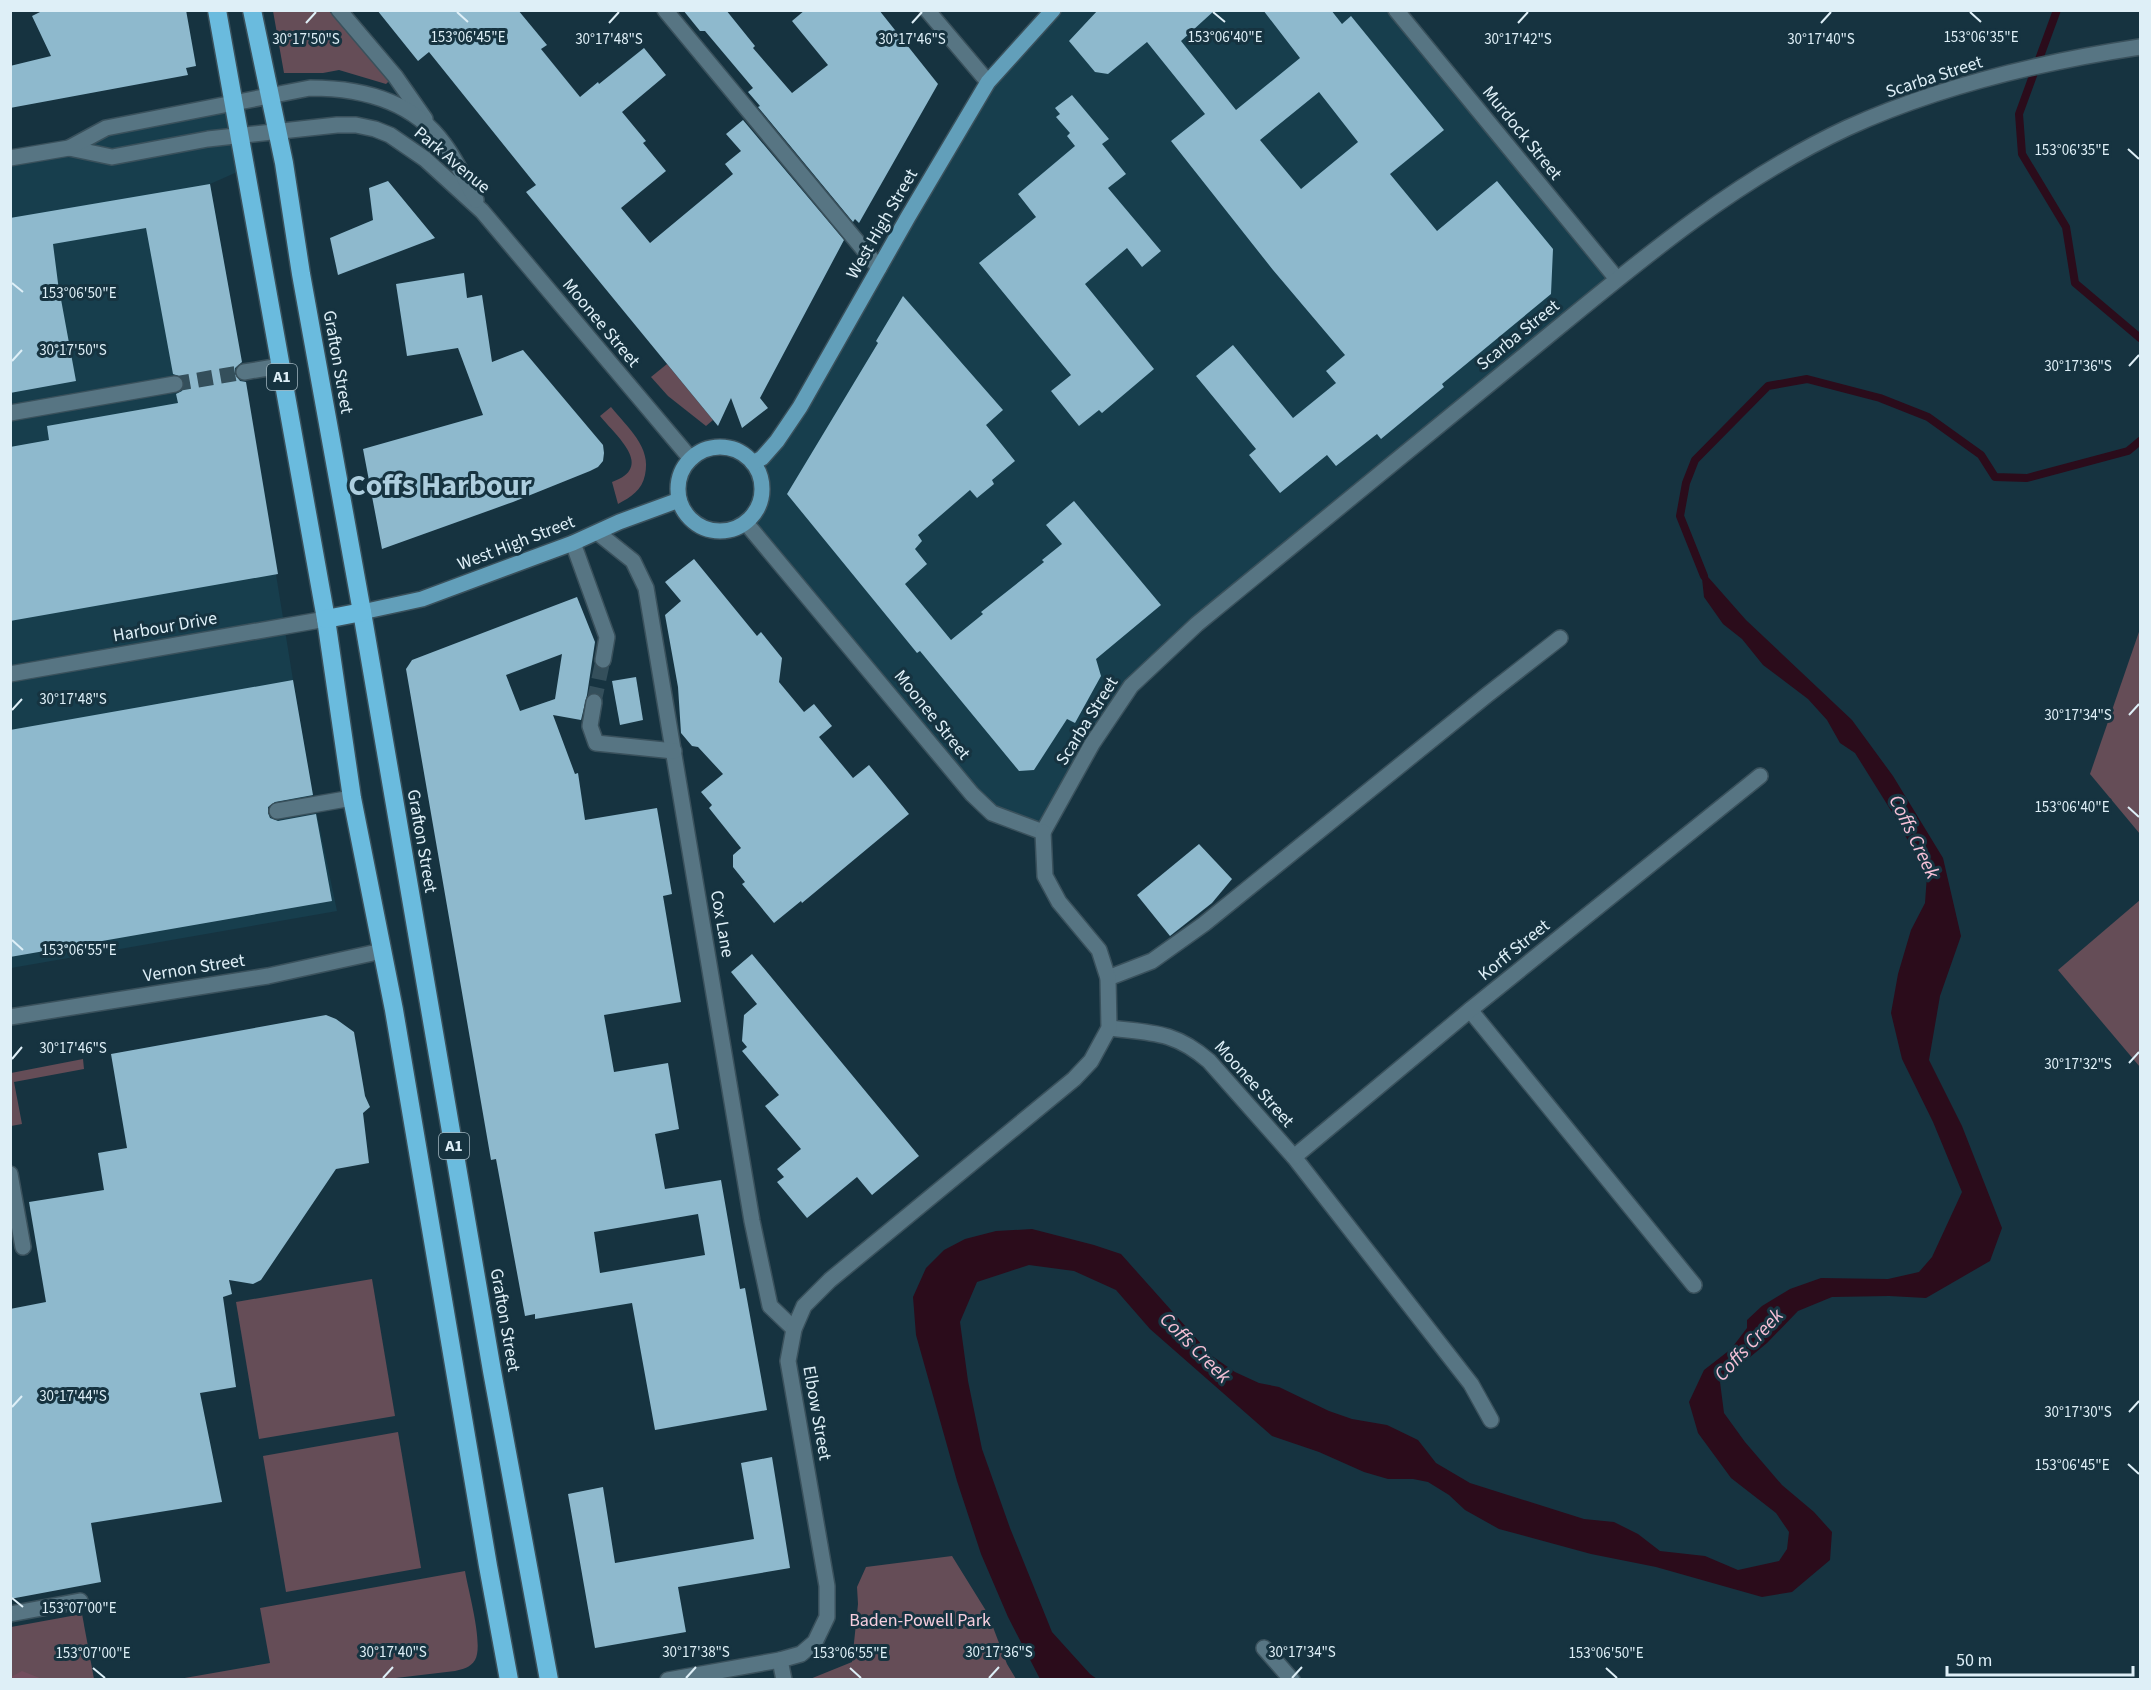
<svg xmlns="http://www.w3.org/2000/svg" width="2151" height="1690" font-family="'Source Sans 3',sans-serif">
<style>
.built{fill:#173e4d}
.green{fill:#654d57}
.forest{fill:#734e5e}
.water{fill:#2b0c1b}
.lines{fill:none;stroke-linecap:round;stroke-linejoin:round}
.stream{stroke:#2b0c1b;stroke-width:8}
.building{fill:#8eb9cd;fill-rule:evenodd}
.minor-tunnel{stroke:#344f5b;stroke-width:15;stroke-dasharray:15 8;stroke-linecap:butt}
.minor-casing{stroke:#3a515c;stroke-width:18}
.major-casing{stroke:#3a515c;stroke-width:18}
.highway-casing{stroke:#3a515c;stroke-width:21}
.minor{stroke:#577583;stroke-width:15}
.major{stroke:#629fba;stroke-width:15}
.highway{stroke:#6abbde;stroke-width:18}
.ticks{fill:none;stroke:#deeff7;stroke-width:2}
.labels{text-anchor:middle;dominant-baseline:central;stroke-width:6;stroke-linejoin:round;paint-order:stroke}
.shield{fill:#163340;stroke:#a2b7c0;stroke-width:1.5}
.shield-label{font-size:16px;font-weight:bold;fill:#deeff7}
.street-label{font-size:18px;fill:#deeff7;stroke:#163340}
.park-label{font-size:18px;fill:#f7cede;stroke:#163340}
.water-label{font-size:20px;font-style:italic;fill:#f7c1d7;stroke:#163340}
.town-label{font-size:30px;font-weight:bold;fill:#aecede;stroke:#163340}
.ticks-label{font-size:15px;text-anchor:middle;fill:#deeff7;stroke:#163340;stroke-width:6;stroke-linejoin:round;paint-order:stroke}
</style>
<rect width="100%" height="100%" fill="#163340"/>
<!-- built -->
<g class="built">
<path d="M1053,11H1396L1617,279L1131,686L1043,832L992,813L746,523L755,513L761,500L762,485L753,463L762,458L988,82Z"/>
<path d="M234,103L244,169L210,184L246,388L293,680L312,791L337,911L11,968V158L69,148L106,128Z"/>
</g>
<!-- green -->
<g class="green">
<path d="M273,11H329L389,81L386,84L339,70L323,73H284Z"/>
<path d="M667,364L713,420L706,426L668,396L651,377Z"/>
<path d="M611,407C627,427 652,447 645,475C642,490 631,497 618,504L612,482C655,467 617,437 600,416Z"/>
<path d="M2140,629V834L2090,774Z"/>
<path d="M2140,900V1067L2058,970Z"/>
<path d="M83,1059L84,1069L14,1082L22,1124L11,1126V1073Z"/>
<path d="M372,1279L395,1416L259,1439L236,1302Z"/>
<path d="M398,1432L421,1568L286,1592L263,1456Z"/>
<path d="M952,1556L988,1614L1007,1664L1016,1679H810L852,1662L858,1604L857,1587L866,1567Z"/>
<path d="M465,1571C468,1590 484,1645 475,1660C470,1668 463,1669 455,1671L379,1680L179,1679L270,1663L260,1608Z"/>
<path d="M82,1614L94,1679L11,1680V1627Z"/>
</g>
<!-- forest -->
<path class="forest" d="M22,1671L42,1679H43H11V1677Z"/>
<!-- water -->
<path class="water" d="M1701,569L1746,620L1852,720L1893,776L1943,858L1961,936L1940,996L1929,1060L1962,1126L2002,1228L1990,1261L1926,1298L1889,1296L1832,1297L1798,1311L1767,1343L1720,1382L1724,1413L1745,1442L1782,1485L1814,1512L1832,1532L1830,1560L1792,1592L1762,1597L1656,1567L1591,1554L1499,1529L1465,1510L1449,1495L1428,1482L1413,1479H1388L1364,1472L1319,1452L1272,1436L1150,1329L1116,1290L1074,1271L1029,1265L977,1282L960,1322L968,1381L982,1449L1010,1528L1052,1632L1090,1674L1097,1679H1040L1008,1617L981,1554L957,1481L916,1335L913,1297L926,1268L944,1250L965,1239L996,1231L1032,1229L1094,1245L1121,1254L1212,1356L1235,1372L1259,1383L1279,1387L1329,1411L1352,1419L1387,1425L1418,1440L1436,1463L1470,1483L1584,1519L1614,1522L1638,1534L1660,1551L1705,1556L1738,1570L1779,1561L1787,1549L1789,1532L1776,1513L1731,1478L1698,1433L1689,1402L1704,1370L1731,1349L1747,1328V1320L1762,1306L1790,1289L1821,1278L1888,1279L1919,1272L1932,1257L1962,1192L1933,1122L1902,1059L1891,1013L1898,974L1911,930L1925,903L1927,875L1895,817L1855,753L1840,743L1827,720L1808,699L1763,665L1742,639L1723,624L1704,597Z"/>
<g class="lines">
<!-- stream -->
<g class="stream">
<path d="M2057,10L2019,114L2022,154L2066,227L2075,283L2140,338"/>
<path d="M1704,576L1680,516L1686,483L1695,460L1768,386L1807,379L1880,398L1928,417L1981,455L1995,477L2027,478L2128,451L2140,441"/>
</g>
</g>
<!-- building -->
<g class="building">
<path d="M44,10H186L196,66L186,68L188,75L10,108V66L51,56L32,16Z"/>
<path d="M377,10H518L547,45L541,49L580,97L598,82L599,84L644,48L666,75L622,112L646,141L643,143L666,171L621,208L650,243L733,174L725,164L741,151L726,134L743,120L844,240L760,398L768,408L742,428L731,398L718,426L526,192L536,185L429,52L418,61Z"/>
<path d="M683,10H726L755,46L753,48L792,93L828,65L792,21L805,10H879L938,84L859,223L855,219L853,222L758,107L760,106L748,92L753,88L705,31H700Z"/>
<path d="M1098,10H1215L1181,41L1236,110L1300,58L1263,10H1331L1342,24L1351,16L1444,130L1390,174L1437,231L1497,181L1553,249L1551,294L1442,384L1444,387L1381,439L1377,434L1336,466L1327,455L1280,493L1249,455L1256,449L1196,376L1233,345L1293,418L1336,383L1326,371L1345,355L1273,270L1171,141L1205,114L1147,42L1108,74L1095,72L1069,41ZM1319,92L1358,142L1301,189L1260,140Z"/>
<path d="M1072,95L1109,139L1102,144L1126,174L1108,188L1161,251L1142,267L1127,248L1085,284L1154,369L1102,413L1099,410L1079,426L1051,391L1071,375L979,263L1036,217L1018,194L1075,146L1067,136L1070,133L1056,117L1060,114L1055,108Z"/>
<path d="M388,181L435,238L338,275L330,238L373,220L369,188Z"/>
<path d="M210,184L242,362L235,368V374L240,381L246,382L278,574L10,621V447L49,440L47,426L178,403L176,394L182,391L185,383L182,377L173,374L146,228L53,244L58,283L76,381L10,393V218Z"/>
<path d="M464,273L467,298L482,295L492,362L523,350L603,445L604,453L603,461L598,467L590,471L513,502L382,549L363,449L483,415L458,348L407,356L396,284Z"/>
<path d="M903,296L1003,410L986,425L1015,461L992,480L994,484L977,498L970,490L918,535L922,541L915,549L927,564L905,584L951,640L983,614L981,612L1044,562L1042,560L1062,544L1046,525L1074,501L1161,605L1096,659L1101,676L1075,723L1067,719L1034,770L1019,771L920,651L917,653L787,494L878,343L876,341Z"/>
<path d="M694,559L757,636L761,632L782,658L779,682L804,712L814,704L832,726L819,737L853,778L869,765L909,814L802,903L801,901L774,923L742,884L745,882L733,867V855L741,848L709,808L712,805L701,792L723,774L698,747L692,746L681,733L678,687L665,615L681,601L665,582Z"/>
<path d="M577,597L595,642L587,695L581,720L553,715L575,774L578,773L585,820L657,808L672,894L663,896L681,1002L604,1015L614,1072L668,1063L679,1129L655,1134L665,1189L721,1180L740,1289L745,1288L767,1410L655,1430L632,1303L535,1319V1314L525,1316L496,1159L491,1160L406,669L412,660ZM562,654L555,699L520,711L506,675ZM698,1214L705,1255L600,1273L594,1232Z"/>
<path d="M636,677L643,720L620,725L612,681Z"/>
<path d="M293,680L313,795L275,802L268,807V813L270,818L278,821L316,814L332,901L10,957V730Z"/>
<path d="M1199,844L1232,879L1212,903L1170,936L1137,895Z"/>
<path d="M752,954L919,1156L872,1195L857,1177L807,1218L777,1182L784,1177L777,1169L801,1149L765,1106L779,1095L742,1051L747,1047L742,1041L744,1015L757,1004L731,972Z"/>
<path d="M326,1015L336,1019L354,1032L365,1096L370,1107L363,1113L369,1163L336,1169L261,1280L253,1284L229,1280L232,1294L223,1297L236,1387L200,1393L222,1502L91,1523L101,1582L10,1599V1309L46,1302L29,1202L104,1190L98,1153L127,1148L111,1054Z"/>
<path d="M772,1457L790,1568L678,1587L686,1632L595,1648L568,1494L603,1487L615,1563L754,1539L741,1463Z"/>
</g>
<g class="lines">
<!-- minor-tunnel -->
<g class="minor-tunnel">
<path d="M175,384L244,372"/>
<path d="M594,702L603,660"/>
</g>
<defs>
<g id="minor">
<path d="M339,10L395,76L425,119"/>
<path d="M665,10L879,268"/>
<path d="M927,10L988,82"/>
<path d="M1396,10L1617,279"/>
<path d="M69,148L112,157L208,139L337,125H356L375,129L390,135L425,159L482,211L691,459"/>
<path d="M10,158L69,148L106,128L310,88C361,88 413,101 444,144C457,161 466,182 476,200"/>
<path d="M244,372L280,366"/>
<path d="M10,413L175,384"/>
<path d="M746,523L972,794L992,813L1043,832"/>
<path d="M598,533L633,561L646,588L752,1221L770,1306L794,1329"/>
<path d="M573,543L607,637L603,660"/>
<path d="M10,674L326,619"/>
<path d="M594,702L590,726L596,743L674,751"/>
<path d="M277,811L352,798"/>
<path d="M1043,832L1092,744L1131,686L1197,624C1304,535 1412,447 1520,359C1624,274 1725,185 1847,128C1939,86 2041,62 2140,47"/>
<path d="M1108,978L1152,961L1204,924L1487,695L1560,638"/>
<path d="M1470,1010L1694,1285"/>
<path d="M10,1017L268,976L382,951"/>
<path d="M1109,1028C1152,1033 1174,1031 1209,1061L1294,1157L1471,1384L1491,1420"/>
<path d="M1294,1157L1470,1010L1760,776"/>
<path d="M10,1174L23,1247"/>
<path d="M10,1614L80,1601"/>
<path d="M1264,1648L1292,1680"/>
<path d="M780,1660L784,1680"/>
<path d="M668,1680L780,1660L801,1654L815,1642L827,1617V1586L788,1361L794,1329L804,1306L830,1280L1074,1079L1091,1061L1109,1028L1108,978L1099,950L1059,902L1045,876L1043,832"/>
</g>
<g id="major">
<circle cx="720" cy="489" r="42"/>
<path d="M753,463L762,458L777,441L800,407L908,217L988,82L1053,10"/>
<path d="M362,612L422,599L573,543L619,522L679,500"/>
</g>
<g id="highway">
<path d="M217,10L326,619L352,798L394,1010L488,1566L509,1680"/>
<path d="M252,10L284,163L301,274L362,612L492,1371L549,1680"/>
<path d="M326,619L362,612"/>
</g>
</defs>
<!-- minor casing -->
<use href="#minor" class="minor-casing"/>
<!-- major casing -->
<use href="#major" class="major-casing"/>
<!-- highway casing -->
<use href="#highway" class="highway-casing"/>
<!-- minor -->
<use href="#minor" class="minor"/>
<!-- major -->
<use href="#major" class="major"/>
<!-- highway -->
<use href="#highway" class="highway"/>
</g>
<!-- ticks -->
<path class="ticks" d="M457,12L468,22M1213,12L1225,22M1970,12L1981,22M306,23L316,12M609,23L619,12M912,23L922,12M1518,23L1528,12M1821,23L1831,12M2128,149L2139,159M12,283L23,292M12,361L22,350M2129,366L2139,355M12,710L22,699M2129,715L2139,704M2128,807L2139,817M12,940L23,950M12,1059L22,1047M2129,1063L2139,1052M12,1407L22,1396M2129,1412L2139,1401M2128,1464L2139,1474M12,1598L23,1607M93,1668L105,1678M850,1668L861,1678M1606,1668L1617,1678M383,1678L393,1667M686,1678L696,1667M989,1678L999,1667M1292,1678L1302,1667"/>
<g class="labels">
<!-- shield labels -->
<g class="shield">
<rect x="267" y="364" width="30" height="26" rx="4.5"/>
<rect x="439" y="1133" width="30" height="26" rx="4.5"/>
</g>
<g class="shield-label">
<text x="282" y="377">A1</text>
<text x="454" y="1146">A1</text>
</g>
<!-- street labels -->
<g class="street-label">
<text transform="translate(1934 77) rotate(-18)">Scarba Street</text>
<text transform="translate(1522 133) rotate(51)">Murdock Street</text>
<text transform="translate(452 160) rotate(40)">Park Avenue</text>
<text transform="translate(882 224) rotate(-60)">West High Street</text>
<text transform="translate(601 323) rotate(50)">Moonee Street</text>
<text transform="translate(1518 335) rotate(-39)">Scarba Street</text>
<text transform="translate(338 362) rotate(80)">Grafton Street</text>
<text transform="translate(516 543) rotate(-21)">West High Street</text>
<text transform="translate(165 627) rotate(-10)">Harbour Drive</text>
<text transform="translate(932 715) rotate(51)">Moonee Street</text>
<text transform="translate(1087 721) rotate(-58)">Scarba Street</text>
<text transform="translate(422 841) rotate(80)">Grafton Street</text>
<text transform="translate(722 924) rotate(80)">Cox Lane</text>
<text transform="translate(1514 950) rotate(-39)">Korff Street</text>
<text transform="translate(194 968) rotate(-9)">Vernon Street</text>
<text transform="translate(1254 1084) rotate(48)">Moonee Street</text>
<text transform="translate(505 1320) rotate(80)">Grafton Street</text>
<text transform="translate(817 1413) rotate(80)">Elbow Street</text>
</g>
<!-- park labels -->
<g class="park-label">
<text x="920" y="1620">Baden-Powell Park</text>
</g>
<!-- water labels -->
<g class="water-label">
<text transform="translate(1914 837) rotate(64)">Coffs Creek</text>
<text transform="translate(1749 1345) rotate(-47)">Coffs Creek</text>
<text transform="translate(1195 1348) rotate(45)">Coffs Creek</text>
</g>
<!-- town labels -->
<g class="town-label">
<text x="440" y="485">Coffs Harbour</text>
</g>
</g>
<g class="ticks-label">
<text x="468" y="42">153°06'45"E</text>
<text x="1225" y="42">153°06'40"E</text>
<text x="1981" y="42">153°06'35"E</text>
<text x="306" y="44">30°17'50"S</text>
<text x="912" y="44">30°17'46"S</text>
<text x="609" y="44">30°17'48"S</text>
<text x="1518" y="44">30°17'42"S</text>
<text x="1821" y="44">30°17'40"S</text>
<text x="2072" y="155">153°06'35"E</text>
<text x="79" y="298">153°06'50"E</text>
<text x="73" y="355">30°17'50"S</text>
<text x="2078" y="371">30°17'36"S</text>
<text x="73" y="704">30°17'48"S</text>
<text x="2078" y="720">30°17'34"S</text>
<text x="2072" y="812">153°06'40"E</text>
<text x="79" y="955">153°06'55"E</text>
<text x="73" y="1053">30°17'46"S</text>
<text x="2078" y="1069">30°17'32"S</text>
<text x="73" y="1401">30°17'44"S</text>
<text x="2078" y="1417">30°17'30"S</text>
<text x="2072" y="1470">153°06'45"E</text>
<text x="79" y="1613">153°07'00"E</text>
<text x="393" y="1657">30°17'40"S</text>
<text x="696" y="1657">30°17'38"S</text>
<text x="999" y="1657">30°17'36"S</text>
<text x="1302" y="1657">30°17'34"S</text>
<text x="93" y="1658">153°07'00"E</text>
<text x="850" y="1658">153°06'55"E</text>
<text x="1606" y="1658">153°06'50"E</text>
</g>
<!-- border -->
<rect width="2151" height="1690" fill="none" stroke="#deeff7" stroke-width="24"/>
<!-- scale -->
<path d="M1947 1666v9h186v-9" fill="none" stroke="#deeff7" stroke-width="3"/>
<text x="1956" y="1666" font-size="18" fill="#deeff7" stroke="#163340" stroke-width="4.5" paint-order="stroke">50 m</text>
</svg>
